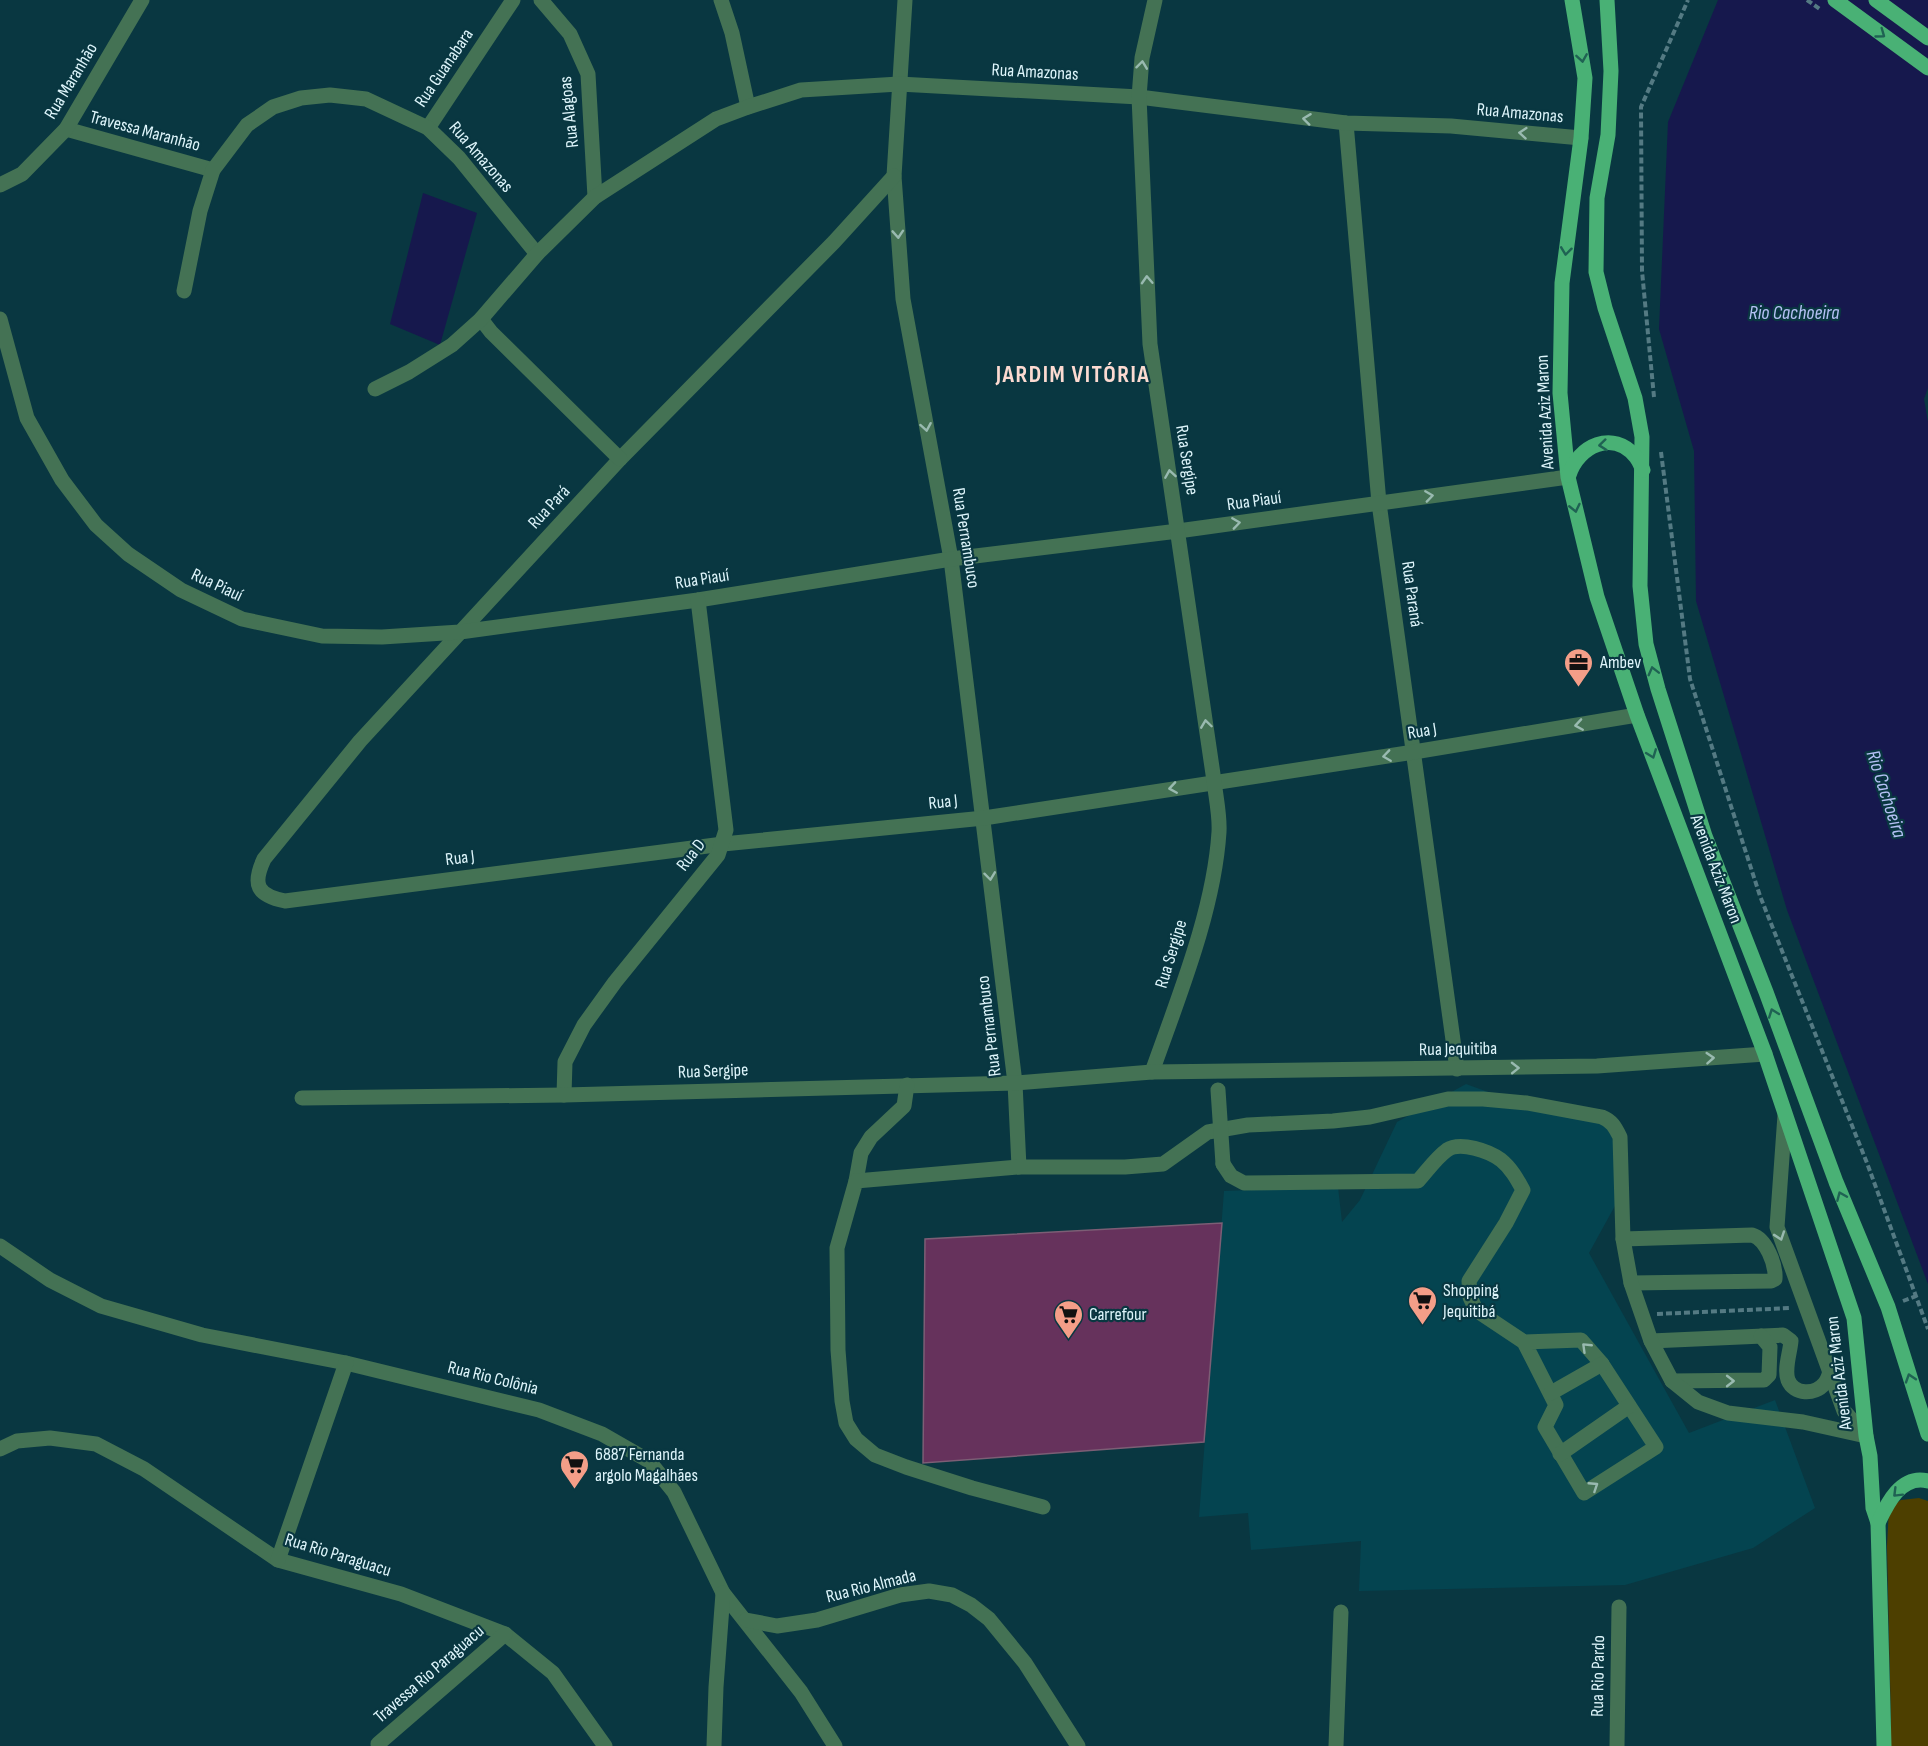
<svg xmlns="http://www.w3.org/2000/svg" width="1928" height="1746" font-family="'Sofia Sans Condensed',sans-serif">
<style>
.built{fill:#044450}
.green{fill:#4d3f00}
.water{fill:#16184d}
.building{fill:#66325c;stroke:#7c5e75;stroke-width:1.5}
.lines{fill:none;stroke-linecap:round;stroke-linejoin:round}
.path{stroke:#547a83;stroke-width:4;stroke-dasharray:6 3;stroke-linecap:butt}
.minor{stroke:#447254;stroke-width:15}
.major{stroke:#49b175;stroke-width:15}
.minor-bridge{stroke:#447254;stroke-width:15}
.oneway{stroke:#1f6253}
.oneway2{stroke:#99bab0}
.labels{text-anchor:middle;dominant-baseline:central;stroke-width:4.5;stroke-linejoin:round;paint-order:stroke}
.street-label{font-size:18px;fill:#def5fb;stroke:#093741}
.poi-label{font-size:18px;fill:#def5fb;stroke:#093741;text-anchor:start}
.water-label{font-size:20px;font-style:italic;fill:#b5c1f5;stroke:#093741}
.district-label{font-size:24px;font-weight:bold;letter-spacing:1.5px;fill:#fcdad1;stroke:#093741}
</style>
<rect width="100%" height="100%" fill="#093741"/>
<!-- built -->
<path class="built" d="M1466,1084L1549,1114L1609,1118L1622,1193L1589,1253L1689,1433L1775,1400L1815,1508L1753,1548L1625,1585L1359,1591L1361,1541L1251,1550L1248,1513L1199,1517L1224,1191L1338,1187L1342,1222L1360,1200L1397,1122Z"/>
<!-- green -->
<path class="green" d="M1919,1498L1928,1501V1746H1889L1891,1724L1887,1546L1889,1508L1901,1500Z"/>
<!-- water -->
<g class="water">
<path d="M1718,0H1928V388L1924,399L1928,422V1284L1787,910L1696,601L1694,451L1659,329L1668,122Z"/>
<path d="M423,193L477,213L440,345L390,324Z"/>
</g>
<!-- building -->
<path class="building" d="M1222,1223L1204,1442L923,1463L925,1239Z"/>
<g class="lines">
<!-- path -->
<g class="path">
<path d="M1807,0L1821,10"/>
<path d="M1654,397L1642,271L1641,107L1688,0"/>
<path d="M1661,452L1690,679L1760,896L1867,1163L1928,1329"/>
<path d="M1903,1301L1916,1296"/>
<path d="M1657,1314L1791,1308"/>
</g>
<!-- minor -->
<g class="minor">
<path d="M541,0L570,34L588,74L595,197"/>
<path d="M721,0L732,33L748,107"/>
<path d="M905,0L894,176L903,299L951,559L1015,1083L1019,1167"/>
<path d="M1346,123L1379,503L1457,1069"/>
<path d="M428,128L513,0"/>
<path d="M66,129L213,170"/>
<path d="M894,176L834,242L620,459L360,741L264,859C252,885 257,895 285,901L723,844L984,818L1414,752L1637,715"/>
<path d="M0,185L22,174L66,129L142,0"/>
<path d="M184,291L200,211L213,170L247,125L273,107L301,98L330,95L366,99L428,128L459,158L537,254"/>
<path d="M0,319L27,418L62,480L96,525L128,554L181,590L242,619L322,636L382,637L460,632L698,600L951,559L1178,531L1568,477"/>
<path d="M481,319L491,332L620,459"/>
<path d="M375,389L409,372L452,345L481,319L537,254L595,197L716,119L748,107L801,90L899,84L1139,97L1346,123L1451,126L1581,138"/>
<path d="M1152,1072C1178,998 1214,911 1219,832C1220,816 1216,798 1214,781L1150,344L1139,97L1142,58L1155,0"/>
<path d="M564,1095L565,1062L584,1025L615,982L718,855L726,830L698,600"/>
<path d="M302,1098L564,1095L1015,1083L1152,1072L1597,1066L1765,1054"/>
<path d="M1785,1115L1777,1227L1844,1411L1866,1436"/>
<path d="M1223,1164L1231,1176L1244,1183L1418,1181C1427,1171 1436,1158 1447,1150C1460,1141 1489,1151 1501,1160C1511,1168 1517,1179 1523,1190L1506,1223L1469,1281L1470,1297L1476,1310L1524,1342L1556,1405L1545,1427L1584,1493L1656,1447L1602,1364L1581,1340L1524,1342"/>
<path d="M856,1181L861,1153L871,1137L904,1106L907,1085"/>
<path d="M1623,1239L1752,1235C1766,1239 1776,1264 1775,1279L1771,1281L1631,1283"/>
<path d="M0,1246L50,1280L101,1306L202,1335L346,1363L539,1410L602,1434L649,1461L674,1492L723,1593L801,1692L835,1746"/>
<path d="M1651,1341L1783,1335L1791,1341C1790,1353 1784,1369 1788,1380C1794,1395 1815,1395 1824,1384C1827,1381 1829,1375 1830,1371"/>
<path d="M1672,1381L1764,1380L1769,1375L1770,1347L1761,1336"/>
<path d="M1551,1393L1602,1364"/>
<path d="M0,1449L17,1441L50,1438L96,1444L144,1469L278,1560L401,1594L505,1634L553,1673L605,1746"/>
<path d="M1560,1454L1629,1406"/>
<path d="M1043,1507L972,1488L906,1467L875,1455L856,1439L846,1423L842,1401L838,1350L837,1248L856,1181L1019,1167H1125L1163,1164L1208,1132L1248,1125L1333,1121L1370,1117L1448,1099H1483L1527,1103L1602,1117C1612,1121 1615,1127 1620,1137L1623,1239L1631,1283L1651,1341L1672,1381L1698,1402L1728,1413L1803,1422L1866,1436"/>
<path d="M278,1560L346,1363"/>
<path d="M746,1620L777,1626L817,1620L900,1595L929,1591L952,1595L971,1605L989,1619L1025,1663L1078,1746"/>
<path d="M378,1744L505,1634"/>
<path d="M714,1746L716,1687L723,1593"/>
<path d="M1336,1746L1341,1612"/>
<path d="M1617,1746L1619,1607"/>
</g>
<!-- major -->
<g class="major">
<path d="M1572,0L1585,78L1581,138L1562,283L1560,393L1568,477L1597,597L1637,715L1765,1054L1854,1318L1866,1436L1870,1456L1873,1508L1878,1523L1884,1746"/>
<path d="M1607,0L1611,71L1608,135L1597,198L1596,272L1605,308L1635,398L1642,437L1640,586L1646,644L1658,689L1705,836L1766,992L1836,1182L1888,1307L1928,1434"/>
<path d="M1835,0L1928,68"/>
<path d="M1876,0L1928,38"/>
<path d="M1569,475C1578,446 1613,429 1636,457C1639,461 1641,466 1643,470"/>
<path d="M1878,1523C1887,1504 1901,1474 1928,1481"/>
</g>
<!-- minor-bridge -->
<path class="minor-bridge" d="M1218,1090L1223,1164"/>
</g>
<!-- one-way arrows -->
<defs><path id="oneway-chevron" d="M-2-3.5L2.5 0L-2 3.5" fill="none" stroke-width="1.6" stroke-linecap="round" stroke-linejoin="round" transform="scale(1.5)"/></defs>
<g class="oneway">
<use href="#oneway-chevron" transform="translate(1881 34) rotate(36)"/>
<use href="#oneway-chevron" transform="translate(1582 58) rotate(81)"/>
<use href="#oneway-chevron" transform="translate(1566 251) rotate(97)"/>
<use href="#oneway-chevron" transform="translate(1603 445) rotate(174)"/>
<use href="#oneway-chevron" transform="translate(1575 508) rotate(77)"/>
<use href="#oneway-chevron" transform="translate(1653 671) rotate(-104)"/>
<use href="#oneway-chevron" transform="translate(1652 754) rotate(69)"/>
<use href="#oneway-chevron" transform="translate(1773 1013) rotate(-110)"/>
<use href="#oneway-chevron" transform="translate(1841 1196) rotate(-113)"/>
<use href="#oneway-chevron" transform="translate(1910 1378) rotate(-108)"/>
<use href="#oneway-chevron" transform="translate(1897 1493) rotate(135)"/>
</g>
<g class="oneway2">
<use href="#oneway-chevron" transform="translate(1142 65) rotate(-83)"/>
<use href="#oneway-chevron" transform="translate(1307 119) rotate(-173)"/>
<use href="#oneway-chevron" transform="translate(1523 133) rotate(-175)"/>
<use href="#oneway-chevron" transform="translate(898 234) rotate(86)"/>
<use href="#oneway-chevron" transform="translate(1147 280) rotate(-93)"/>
<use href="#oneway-chevron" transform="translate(926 427) rotate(80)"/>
<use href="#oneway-chevron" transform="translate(1170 474) rotate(-99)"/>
<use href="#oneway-chevron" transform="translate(1429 496) rotate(-8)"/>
<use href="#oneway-chevron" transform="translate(1236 523) rotate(-8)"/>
<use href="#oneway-chevron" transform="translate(1206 724) rotate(-98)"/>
<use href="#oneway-chevron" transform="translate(1579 725) rotate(171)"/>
<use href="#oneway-chevron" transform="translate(1387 756) rotate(172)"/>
<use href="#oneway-chevron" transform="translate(1173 788) rotate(171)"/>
<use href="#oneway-chevron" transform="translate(990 876) rotate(83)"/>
<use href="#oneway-chevron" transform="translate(1710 1058) rotate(-4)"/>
<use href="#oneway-chevron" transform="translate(1515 1068) rotate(-1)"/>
<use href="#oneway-chevron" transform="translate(1780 1236) rotate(71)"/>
<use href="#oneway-chevron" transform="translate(1586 1347) rotate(-136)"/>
<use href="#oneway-chevron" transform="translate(1730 1381)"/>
<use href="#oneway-chevron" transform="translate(1594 1486) rotate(-33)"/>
</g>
<!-- icons -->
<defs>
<symbol id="office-pin" viewBox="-11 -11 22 30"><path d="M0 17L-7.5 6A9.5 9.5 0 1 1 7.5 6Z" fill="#f49e88" stroke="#093741"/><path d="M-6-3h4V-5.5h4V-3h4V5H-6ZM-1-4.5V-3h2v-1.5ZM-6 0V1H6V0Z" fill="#111"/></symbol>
<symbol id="supermarket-pin" viewBox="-11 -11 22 30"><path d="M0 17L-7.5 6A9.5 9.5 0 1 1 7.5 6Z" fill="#f49e88" stroke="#093741"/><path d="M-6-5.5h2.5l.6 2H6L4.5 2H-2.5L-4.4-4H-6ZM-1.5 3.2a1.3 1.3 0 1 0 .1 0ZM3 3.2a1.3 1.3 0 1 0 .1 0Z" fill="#111"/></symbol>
</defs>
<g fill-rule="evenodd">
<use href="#office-pin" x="1562" y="646" width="33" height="45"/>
<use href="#supermarket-pin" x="1406" y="1284" width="33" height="45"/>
<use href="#supermarket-pin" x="1052" y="1298" width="33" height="45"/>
<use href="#supermarket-pin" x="558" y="1448" width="33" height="45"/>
</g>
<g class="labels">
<!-- street labels -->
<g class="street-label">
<text transform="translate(444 68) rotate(-56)">Rua Guanabara</text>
<text transform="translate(1035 72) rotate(3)">Rua Amazonas</text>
<text transform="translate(71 81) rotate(-59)">Rua Maranhão</text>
<text transform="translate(569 112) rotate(-96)">Rua Alagoas</text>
<text transform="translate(1520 113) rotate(5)">Rua Amazonas</text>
<text transform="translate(145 131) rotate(15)">Travessa Maranhão</text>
<text transform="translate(481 157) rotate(49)">Rua Amazonas</text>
<text transform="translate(1545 412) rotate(-93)">Avenida Aziz Maron</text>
<text transform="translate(1187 460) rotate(81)">Rua Sergipe</text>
<text transform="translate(1254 501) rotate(-8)">Rua Piauí</text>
<text transform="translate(549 507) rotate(-47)">Rua Pará</text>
<text transform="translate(966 538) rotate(81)">Rua Pernambuco</text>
<text transform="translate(702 579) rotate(-9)">Rua Piauí</text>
<text transform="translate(217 585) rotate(25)">Rua Piauí</text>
<text transform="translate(1412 594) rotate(82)">Rua Paraná</text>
<text transform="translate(1422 731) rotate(-9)">Rua J</text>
<text transform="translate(943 802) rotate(-6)">Rua J</text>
<text transform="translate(691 855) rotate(-52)">Rua D</text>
<text transform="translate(460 858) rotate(-7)">Rua J</text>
<text transform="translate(1716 869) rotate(69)">Avenida Aziz Maron</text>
<text transform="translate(1171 954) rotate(-73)">Rua Sergipe</text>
<text transform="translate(989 1026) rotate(-97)">Rua Pernambuco</text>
<text transform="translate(1458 1049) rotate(-1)">Rua Jequitiba</text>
<text transform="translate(713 1071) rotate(-2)">Rua Sergipe</text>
<text transform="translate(1839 1373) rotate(-97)">Avenida Aziz Maron</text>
<text transform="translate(493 1378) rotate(14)">Rua Rio Colônia</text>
<text transform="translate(338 1555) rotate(17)">Rua Rio Paraguacu</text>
<text transform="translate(871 1586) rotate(-14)">Rua Rio Almada</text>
<text transform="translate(429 1674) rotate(-41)">Travessa Rio Paraguacu</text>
<text transform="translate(1598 1676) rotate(-89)">Rua Rio Pardo</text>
</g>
<!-- poi labels -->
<g class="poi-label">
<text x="1600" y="662">Ambev</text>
<text x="1443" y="1290">Shopping<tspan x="1443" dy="21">Jequitibá</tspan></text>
<text x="1089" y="1314">Carrefour</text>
<text x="595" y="1454">6887 Fernanda<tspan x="595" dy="21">argolo Magalhães</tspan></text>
</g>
<!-- water labels -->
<g class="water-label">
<text x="1794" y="313">Rio Cachoeira</text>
<text transform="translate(1886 794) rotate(72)">Rio Cachoeira</text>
</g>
<!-- district labels -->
<g class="district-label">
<text x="1073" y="374">JARDIM VITÓRIA</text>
</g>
</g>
</svg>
